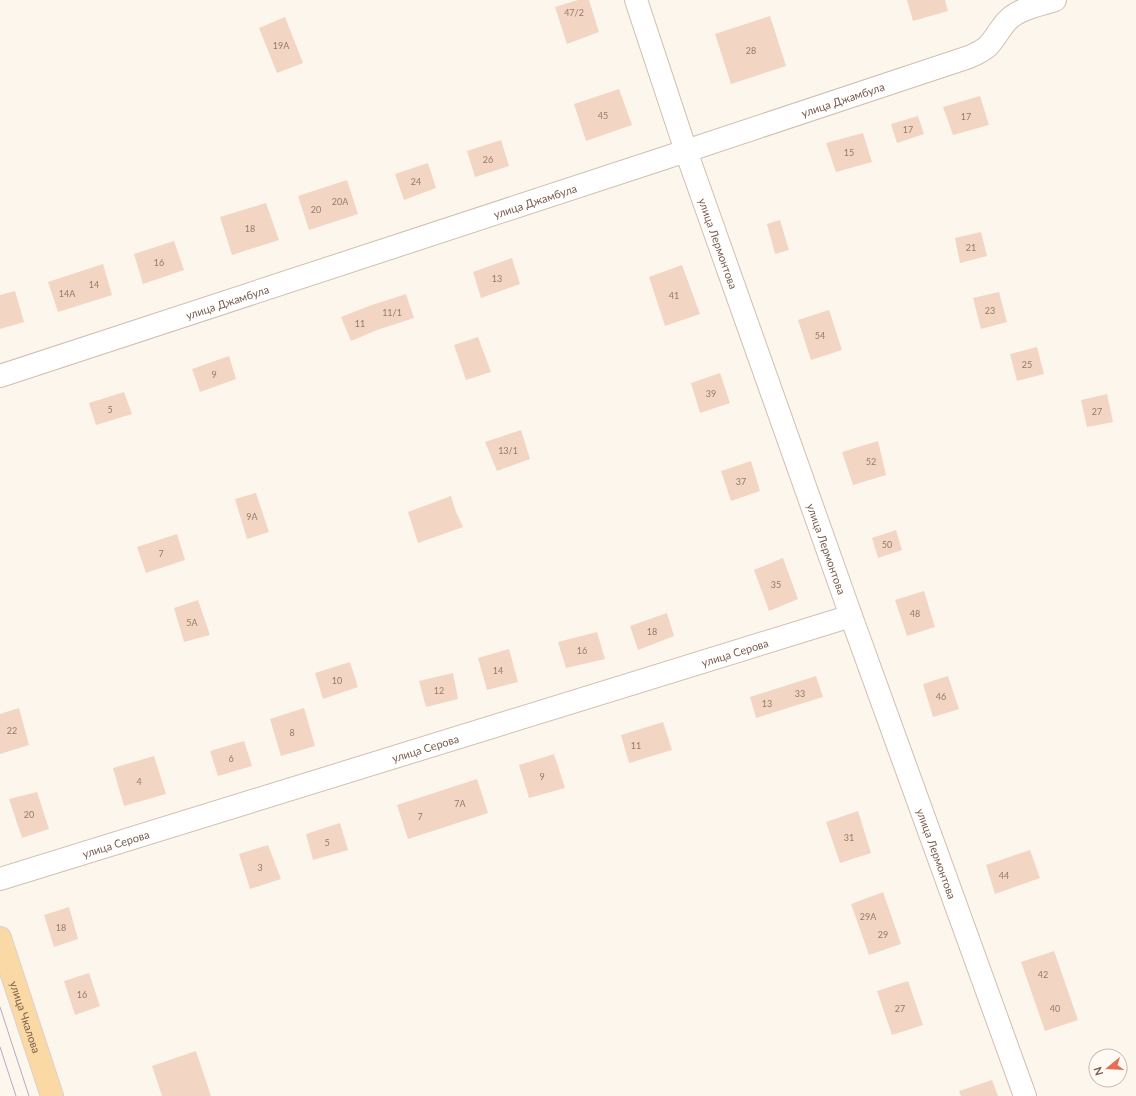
<svg xmlns="http://www.w3.org/2000/svg" width="1136" height="1096" font-family="Lato,sans-serif">
<style>
.building{fill:#f3d5c3}
.lines{fill:none;stroke-linecap:round;stroke-linejoin:round}
.minor-casing{stroke:#d1beb0;stroke-width:24}
.primary-casing{stroke:#dad1cd;stroke-width:24}
.minor{stroke:#fff;stroke-width:22}
.primary{stroke:#fbd9a5;stroke-width:22}
.tram{stroke:#b9a8c9;stroke-width:1}
.labels{text-anchor:middle;dominant-baseline:central;stroke-width:3.5;stroke-linejoin:round;paint-order:stroke}
.number-label{font-size:9px;fill:#987a6a}
.street-label{font-size:11px;fill:#7a5c4d;stroke:#fffaf3}
</style>
<rect width="100%" height="100%" fill="#fdf6ec"/>
<!-- building -->
<g class="building">
<path d="M578,0H589L599,32L567,44L555,7Z"/>
<path d="M907,0H945L948,11L913,21Z"/>
<path d="M770,16L786,66L731,84L715,34Z"/>
<path d="M285,17L303,63L277,73L259,28Z"/>
<path d="M619,89L632,125L586,141L574,104Z"/>
<path d="M980,96L989,125L953,135L943,107Z"/>
<path d="M918,116L924,134L897,143L891,124Z"/>
<path d="M863,133L872,162L836,172L826,143Z"/>
<path d="M501,140L509,166L475,177L467,151Z"/>
<path d="M428,163L436,188L404,200L395,174Z"/>
<path d="M347,180L358,214L309,230L298,196Z"/>
<path d="M266,203L279,240L232,255L220,217Z"/>
<path d="M780,220L789,250L775,254L767,224Z"/>
<path d="M981,232L987,256L960,263L955,238Z"/>
<path d="M174,241L184,270L143,284L134,254Z"/>
<path d="M512,258L520,284L481,298L473,272Z"/>
<path d="M103,264L112,295L58,312L48,282Z"/>
<path d="M682,265L700,314L665,326L649,277Z"/>
<path d="M15,291L24,322L0,329V295Z"/>
<path d="M999,292L1007,322L981,329L973,298Z"/>
<path d="M406,294L414,318L377,330L351,341L341,317L369,306Z"/>
<path d="M829,310L842,350L811,360L798,320Z"/>
<path d="M478,337L491,372L466,380L454,345Z"/>
<path d="M1037,347L1044,374L1017,381L1010,354Z"/>
<path d="M229,356L236,379L200,392L192,369Z"/>
<path d="M720,373L730,403L700,413L691,383Z"/>
<path d="M124,392L132,414L96,425L89,403Z"/>
<path d="M1107,394L1113,422L1087,427L1081,400Z"/>
<path d="M521,430L530,459L497,471L485,442Z"/>
<path d="M878,441L886,475L853,485L842,452Z"/>
<path d="M751,461L760,491L731,501L721,471Z"/>
<path d="M256,493L269,532L247,539L235,499Z"/>
<path d="M451,496L456,512L463,527L418,543L408,512Z"/>
<path d="M896,530L902,550L878,558L872,538Z"/>
<path d="M177,534L185,560L146,573L137,547Z"/>
<path d="M783,558L798,599L769,611L754,570Z"/>
<path d="M924,591L935,627L907,636L895,600Z"/>
<path d="M198,600L210,635L184,642L174,608Z"/>
<path d="M667,613L674,636L638,650L630,626Z"/>
<path d="M597,632L605,659L566,668L558,642Z"/>
<path d="M509,649L518,682L487,690L478,658Z"/>
<path d="M350,662L358,687L323,699L315,673Z"/>
<path d="M453,673L458,699L426,707L419,681Z"/>
<path d="M816,676L823,697L756,718L750,697Z"/>
<path d="M948,676L959,709L933,717L923,684Z"/>
<path d="M19,708L29,745L0,754V714Z"/>
<path d="M304,708L315,746L281,756L270,719Z"/>
<path d="M663,722L672,750L629,763L621,735Z"/>
<path d="M244,741L252,766L218,776L210,751Z"/>
<path d="M554,754L565,788L529,798L519,765Z"/>
<path d="M154,756L166,794L124,806L113,768Z"/>
<path d="M477,779L488,813L408,839L397,805Z"/>
<path d="M37,792L49,829L22,838L9,799Z"/>
<path d="M858,811L871,853L840,863L826,822Z"/>
<path d="M340,823L348,850L313,860L306,834Z"/>
<path d="M268,845L281,879L250,889L239,854Z"/>
<path d="M1030,850L1040,878L995,894L986,865Z"/>
<path d="M883,892L901,944L869,955L851,904Z"/>
<path d="M69,907L78,939L54,947L44,915Z"/>
<path d="M1054,951L1078,1020L1045,1031L1021,962Z"/>
<path d="M89,973L100,1006L75,1015L64,981Z"/>
<path d="M908,981L923,1025L892,1035L877,991Z"/>
<path d="M196,1051L211,1096H162L152,1066Z"/>
<path d="M992,1080L998,1096H961L959,1091Z"/>
</g>
<g class="lines">
<defs>
<g id="minor">
<path id="s1" d="M636,0L686,151L851,616L1025,1096"/>
<path id="s2" d="M0,376L686,151L969,57C976,54 983,51 988,46C996,38 1001,26 1009,19C1021,8 1040,5 1055,0"/>
<path id="s3" d="M0,879L851,616"/>
</g>
<g id="primary">
<path id="s4" d="M0,938L52,1096"/>
</g>
</defs>
<!-- minor casing -->
<use href="#minor" class="minor-casing"/>
<!-- primary casing -->
<use href="#primary" class="primary-casing"/>
<!-- minor -->
<use href="#minor" class="minor"/>
<!-- primary -->
<use href="#primary" class="primary"/>
<!-- tram -->
<g class="tram">
<path d="M0,1007L29,1096"/>
<path d="M0,1047L16,1096"/>
</g>
</g>
<g class="labels">
<!-- number labels -->
<g class="number-label">
<text x="574" y="12">47/2</text>
<text x="281" y="45">19А</text>
<text x="751" y="50">28</text>
<text x="603" y="115">45</text>
<text x="966" y="116">17</text>
<text x="908" y="129">17</text>
<text x="849" y="152">15</text>
<text x="488" y="159">26</text>
<text x="416" y="181">24</text>
<text x="340" y="201">20А</text>
<text x="316" y="209">20</text>
<text x="250" y="228">18</text>
<text x="971" y="247">21</text>
<text x="159" y="262">16</text>
<text x="497" y="278">13</text>
<text x="94" y="284">14</text>
<text x="67" y="293">14А</text>
<text x="674" y="295">41</text>
<text x="990" y="310">23</text>
<text x="392" y="312">11/1</text>
<text x="360" y="323">11</text>
<text x="820" y="335">54</text>
<text x="1027" y="364">25</text>
<text x="214" y="374">9</text>
<text x="711" y="393">39</text>
<text x="110" y="409">5</text>
<text x="1097" y="411">27</text>
<text x="508" y="450">13/1</text>
<text x="871" y="461">52</text>
<text x="741" y="481">37</text>
<text x="252" y="516">9А</text>
<text x="887" y="544">50</text>
<text x="161" y="553">7</text>
<text x="776" y="584">35</text>
<text x="915" y="613">48</text>
<text x="192" y="622">5А</text>
<text x="652" y="631">18</text>
<text x="582" y="650">16</text>
<text x="498" y="670">14</text>
<text x="337" y="680">10</text>
<text x="439" y="690">12</text>
<text x="800" y="693">33</text>
<text x="941" y="696">46</text>
<text x="767" y="703">13</text>
<text x="12" y="730">22</text>
<text x="292" y="732">8</text>
<text x="636" y="745">11</text>
<text x="231" y="758">6</text>
<text x="542" y="776">9</text>
<text x="139" y="781">4</text>
<text x="460" y="803">7А</text>
<text x="29" y="814">20</text>
<text x="420" y="816">7</text>
<text x="849" y="837">31</text>
<text x="327" y="842">5</text>
<text x="260" y="867">3</text>
<text x="1004" y="875">44</text>
<text x="868" y="916">29А</text>
<text x="61" y="927">18</text>
<text x="883" y="934">29</text>
<text x="1043" y="974">42</text>
<text x="82" y="994">16</text>
<text x="900" y="1008">27</text>
<text x="1055" y="1008">40</text>
</g>
<!-- street labels -->
<g class="street-label">
<text stroke="none"><textPath href="#s2" startOffset="887">улица Джамбула</textPath></text>
<text stroke="none"><textPath href="#s2" startOffset="563">улица Джамбула</textPath></text>
<text stroke="none"><textPath href="#s1" startOffset="257">улица Лермонтова</textPath></text>
<text stroke="none"><textPath href="#s2" startOffset="239">улица Джамбула</textPath></text>
<text stroke="none"><textPath href="#s1" startOffset="581">улица Лермонтова</textPath></text>
<text stroke="none"><textPath href="#s3" startOffset="769">улица Серова</textPath></text>
<text stroke="none"><textPath href="#s3" startOffset="445">улица Серова</textPath></text>
<text stroke="none"><textPath href="#s3" startOffset="121">улица Серова</textPath></text>
<text stroke="none"><textPath href="#s1" startOffset="905">улица Лермонтова</textPath></text>
<text stroke="none"><textPath href="#s4" startOffset="83">улица Чкалова</textPath></text>
</g>
</g>
<!-- north arrow -->
<g transform="translate(1108 1068) rotate(252)"><circle r="19" fill="#fffaf3" stroke="#cabbb1"/>
<path d="M0-3L7 15L0 10L-7 15Z" fill="#e76f51"/>
<text y="-6" font-size="11" font-weight="bold" text-anchor="middle" fill="#7a5c4d">N</text>
</g>
</svg>
